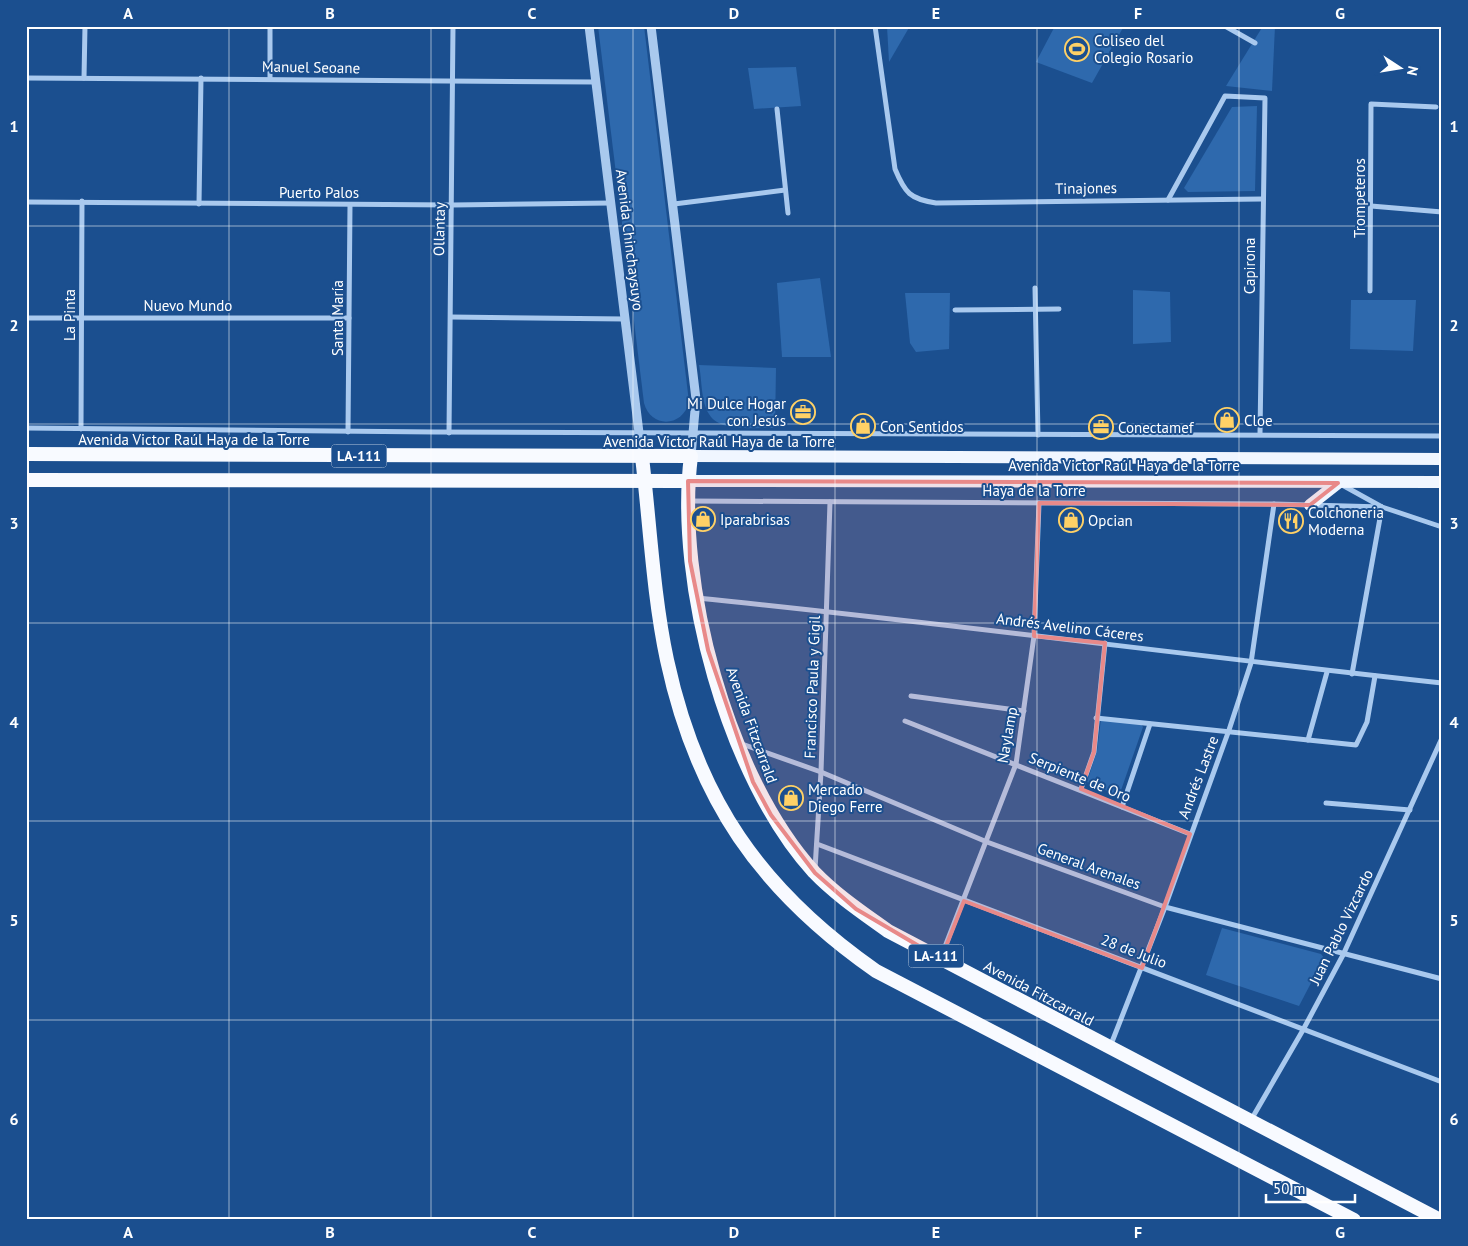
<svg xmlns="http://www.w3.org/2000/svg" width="1468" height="1246" font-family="'PT Sans',sans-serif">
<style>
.green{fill:#2e69ad}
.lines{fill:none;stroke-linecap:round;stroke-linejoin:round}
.minor{stroke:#a9c9ee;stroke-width:5}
.tertiary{stroke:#a9c9ee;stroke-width:9}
.primary{stroke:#f0f6ff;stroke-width:12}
.trunk{stroke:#f8faff;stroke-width:14}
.marked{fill:#e88989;fill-opacity:0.2;stroke:#e88989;stroke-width:4;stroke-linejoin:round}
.grid{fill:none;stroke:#fff;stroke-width:1;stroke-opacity:0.55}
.labels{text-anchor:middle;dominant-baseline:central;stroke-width:4;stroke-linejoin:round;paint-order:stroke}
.shield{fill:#1b4f8f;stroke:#bbcadd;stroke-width:1}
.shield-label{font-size:14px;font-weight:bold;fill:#fff}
.poi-label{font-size:15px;fill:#fff;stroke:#1b4f8f;text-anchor:start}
.street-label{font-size:15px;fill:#fff;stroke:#1b4f8f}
.neatline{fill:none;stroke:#fff;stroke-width:2}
.grid-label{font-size:16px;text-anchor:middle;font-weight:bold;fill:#fff}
</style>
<rect width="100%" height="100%" fill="#1b4f8f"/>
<!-- green -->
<g class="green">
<path d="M598,26H644L689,402C683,427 651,429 644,403Z"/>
<path d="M887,26H910L889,62Z"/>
<path d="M1055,26H1124L1092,83L1036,62Z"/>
<path d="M1263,26H1275L1272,91L1226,86Z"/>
<path d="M796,67L801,106L754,109L748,68Z"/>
<path d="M1257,106L1255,191L1188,192L1184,188L1232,107Z"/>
<path d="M820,278L831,357H782L777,283Z"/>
<path d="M1133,290L1170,292L1171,342L1133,344Z"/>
<path d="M905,293H950L949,349L916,352L910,343Z"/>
<path d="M1351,300H1416L1413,351L1350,349Z"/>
<path d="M699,365L776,368L775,428C756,427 720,433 709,414C701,402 702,380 699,365Z"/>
<path d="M1101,719L1141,724L1143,727L1119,796L1087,782L1097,751Z"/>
<path d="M1222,928L1321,954L1324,958L1299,1006L1206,975Z"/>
</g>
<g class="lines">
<!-- minor -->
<g class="minor">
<path d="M875,26L895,169C905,193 910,199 936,203L1262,199"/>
<path d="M1225,26L1255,43"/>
<path d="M26,78L596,82"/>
<path d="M84,78L85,26"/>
<path d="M270,79V26"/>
<path d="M777,109L788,213"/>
<path d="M1168,200L1225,96L1265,98L1260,434"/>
<path d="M26,202L452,205L611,203"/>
<path d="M199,204L201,78"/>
<path d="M674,204L785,190"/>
<path d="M1371,206L1442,212"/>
<path d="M1035,288L1038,435"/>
<path d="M1370,291L1371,104L1436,107"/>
<path d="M955,310L1059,309"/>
<path d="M451,317L625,319"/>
<path d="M26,318H349"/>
<path d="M26,428L435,432L1442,436"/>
<path d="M81,429L82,201"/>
<path d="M348,432L350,205"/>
<path d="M449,433L453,26"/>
<path d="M1344,486L1382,507L1442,527"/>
<path d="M690,501L1274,504L1382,507"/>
<path d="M697,598C946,623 1193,656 1442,683"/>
<path d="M1352,674L1382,507"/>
<path d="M911,696L1024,711"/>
<path d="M1096,718L1356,745L1367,722L1375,676"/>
<path d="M905,721L1190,834"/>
<path d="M1308,740L1327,672"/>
<path d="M742,744L821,772L987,842L1165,907L1442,979"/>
<path d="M1081,789L1094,752L1105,643"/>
<path d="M1326,803L1410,810"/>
<path d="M1122,807L1150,724"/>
<path d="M817,844L1442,1082"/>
<path d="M815,869L821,772L830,502"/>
<path d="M941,957L1016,764L1034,636L1039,503"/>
<path d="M1110,1047L1165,907L1229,730L1251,663L1274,504"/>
<path d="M1251,1120L1303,1030L1343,955L1442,738"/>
</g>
<!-- tertiary -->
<g class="tertiary">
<path d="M589,26L642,457"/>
<path d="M651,26L696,399L691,456"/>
</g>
<!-- primary -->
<g class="primary">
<path d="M691,456L1442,459"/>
<path d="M688,481L1442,482"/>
<path d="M1310,505L1338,483"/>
</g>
<!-- trunk -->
<g class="trunk">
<path d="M26,454L691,456C675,582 728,778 814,872C836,895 863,913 888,931C1072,1028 1257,1123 1440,1220"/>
<path d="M642,457C650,524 653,594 667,660C697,799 760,890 876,971L1354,1220"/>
<path d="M26,480L688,481"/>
</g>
</g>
<!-- marked area -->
<path class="marked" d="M688,481L1338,483L1310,505L1039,503L1034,636L1105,643L1094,752L1081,789L1190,834L1142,968L964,901L941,959L856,909L815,873L771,815L753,782L708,650L690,561Z"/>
<!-- grid -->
<path class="grid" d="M229,26V1220M431,26V1220M633,26V1220M835,26V1220M1037,26V1220M1239,26V1220M26,226H1442M26,424H1442M26,623H1442M26,821H1442M26,1020H1442"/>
<!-- icons -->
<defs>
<symbol id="stadium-ring" viewBox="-11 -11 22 22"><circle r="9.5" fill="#1b4f8f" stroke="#ffd166" stroke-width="1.5"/><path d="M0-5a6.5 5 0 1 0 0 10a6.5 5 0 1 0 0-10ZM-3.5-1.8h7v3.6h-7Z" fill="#ffd166"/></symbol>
<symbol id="office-ring" viewBox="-11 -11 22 22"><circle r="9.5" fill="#1b4f8f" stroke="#ffd166" stroke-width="1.5"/><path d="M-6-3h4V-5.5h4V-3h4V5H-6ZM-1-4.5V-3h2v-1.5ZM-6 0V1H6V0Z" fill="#ffd166"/></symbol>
<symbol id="shop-ring" viewBox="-11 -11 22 22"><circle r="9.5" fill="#1b4f8f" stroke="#ffd166" stroke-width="1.5"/><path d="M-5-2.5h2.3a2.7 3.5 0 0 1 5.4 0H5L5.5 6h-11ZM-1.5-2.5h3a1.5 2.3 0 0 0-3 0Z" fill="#ffd166"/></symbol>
<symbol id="restaurant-ring" viewBox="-11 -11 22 22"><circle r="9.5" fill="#1b4f8f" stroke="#ffd166" stroke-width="1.5"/><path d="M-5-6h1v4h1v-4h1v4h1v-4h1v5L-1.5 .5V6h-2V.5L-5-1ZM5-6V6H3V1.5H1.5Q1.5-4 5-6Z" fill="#ffd166"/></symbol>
</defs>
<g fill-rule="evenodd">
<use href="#stadium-ring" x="1063" y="35" width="28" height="28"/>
<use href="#office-ring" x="789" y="398" width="28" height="28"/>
<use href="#shop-ring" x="1213" y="406" width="28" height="28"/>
<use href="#shop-ring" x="849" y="412" width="28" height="28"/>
<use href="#office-ring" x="1087" y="413" width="28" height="28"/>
<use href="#shop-ring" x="689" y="505" width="28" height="28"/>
<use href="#shop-ring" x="1057" y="506" width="28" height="28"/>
<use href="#restaurant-ring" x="1277" y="507" width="28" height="28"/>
<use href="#shop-ring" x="777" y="784" width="28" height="28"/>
</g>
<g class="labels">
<!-- shield labels -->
<g class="shield">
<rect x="331.5" y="444.5" width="55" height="23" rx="4"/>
<rect x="908.5" y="944.5" width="55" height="23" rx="4"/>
</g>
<g class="shield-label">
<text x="359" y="456">LA-111</text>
<text x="936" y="956">LA-111</text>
</g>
<!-- poi labels -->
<g class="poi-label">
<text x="1094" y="40">Coliseo del<tspan x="1094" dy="17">Colegio Rosario</tspan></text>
<text x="786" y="403" text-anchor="end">Mi Dulce Hogar<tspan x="786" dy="17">con Jesús</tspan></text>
<text x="1244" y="420">Cloe</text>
<text x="880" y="426">Con Sentidos</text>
<text x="1118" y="427">Conectamef</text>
<text x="1308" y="512">Colchoneria<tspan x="1308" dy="17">Moderna</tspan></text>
<text x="720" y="519">Iparabrisas</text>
<text x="1088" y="520">Opcian</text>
<text x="808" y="789">Mercado<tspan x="808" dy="17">Diego Ferre</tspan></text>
</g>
<!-- street labels -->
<g class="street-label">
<text transform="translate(311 67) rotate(1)">Manuel Seoane</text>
<text transform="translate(1086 188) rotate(-1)">Tinajones</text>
<text x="319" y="192">Puerto Palos</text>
<text transform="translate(1359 198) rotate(-90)">Trompeteros</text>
<text transform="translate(439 229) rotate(-89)">Ollantay</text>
<text transform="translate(630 240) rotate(83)">Avenida Chinchaysuyo</text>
<text transform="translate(1249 266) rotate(-90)">Capirona</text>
<text x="188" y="305">Nuevo Mundo</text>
<text transform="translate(69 315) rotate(-90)">La Pinta</text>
<text transform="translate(337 318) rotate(-90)">Santa María</text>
<text x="194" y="439">Avenida Victor Raúl Haya de la Torre</text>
<text x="719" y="441">Avenida Victor Raúl Haya de la Torre</text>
<text x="1124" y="465">Avenida Victor Raúl Haya de la Torre</text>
<text x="1034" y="490">Haya de la Torre</text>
<text transform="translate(1070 627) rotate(7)">Andrés Avelino Cáceres</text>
<text transform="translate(812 687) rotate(-88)">Francisco Paula y Gigil</text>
<text transform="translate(752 725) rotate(70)">Avenida Fitzcarrald</text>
<text transform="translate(1007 735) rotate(-80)">Naylamp</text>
<text transform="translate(1080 777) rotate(22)">Serpiente de Oro</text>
<text transform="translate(1198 777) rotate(-69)">Andrés Lastre</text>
<text transform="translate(1089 866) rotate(20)">General Arenales</text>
<text transform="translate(1341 927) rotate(-64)">Juan Pablo Vizcardo</text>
<text transform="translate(1134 951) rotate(21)">28 de Julio</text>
<text transform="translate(1039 993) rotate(28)">Avenida Fitzcarrald</text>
</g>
</g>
<!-- border -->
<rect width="1468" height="1246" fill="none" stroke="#1b4f8f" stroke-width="55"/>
<!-- north arrow -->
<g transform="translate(1400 68) rotate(102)" stroke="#1b4f8f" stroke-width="4" paint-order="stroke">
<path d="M0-4L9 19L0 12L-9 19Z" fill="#ffffff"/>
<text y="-8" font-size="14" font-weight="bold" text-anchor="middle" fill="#ffffff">N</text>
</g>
<!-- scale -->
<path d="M1266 1194v8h89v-8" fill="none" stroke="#ffffff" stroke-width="2.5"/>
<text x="1273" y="1194" font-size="15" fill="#ffffff" stroke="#1b4f8f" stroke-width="4" paint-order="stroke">50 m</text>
<rect x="28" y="28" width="1412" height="1190" class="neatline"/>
<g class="grid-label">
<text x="128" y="19">A</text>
<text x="330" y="19">B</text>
<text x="532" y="19">C</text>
<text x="734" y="19">D</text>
<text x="936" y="19">E</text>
<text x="1138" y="19">F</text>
<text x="1340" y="19">G</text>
<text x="14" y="132">1</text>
<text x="1454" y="132">1</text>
<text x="14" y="331">2</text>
<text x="1454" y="331">2</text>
<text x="14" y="529">3</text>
<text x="1454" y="529">3</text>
<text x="14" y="728">4</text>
<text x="1454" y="728">4</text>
<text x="14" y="926">5</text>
<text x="1454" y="926">5</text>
<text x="14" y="1125">6</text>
<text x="1454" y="1125">6</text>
<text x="128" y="1238">A</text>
<text x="330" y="1238">B</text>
<text x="532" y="1238">C</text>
<text x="734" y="1238">D</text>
<text x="936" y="1238">E</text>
<text x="1138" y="1238">F</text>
<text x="1340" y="1238">G</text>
</g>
</svg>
